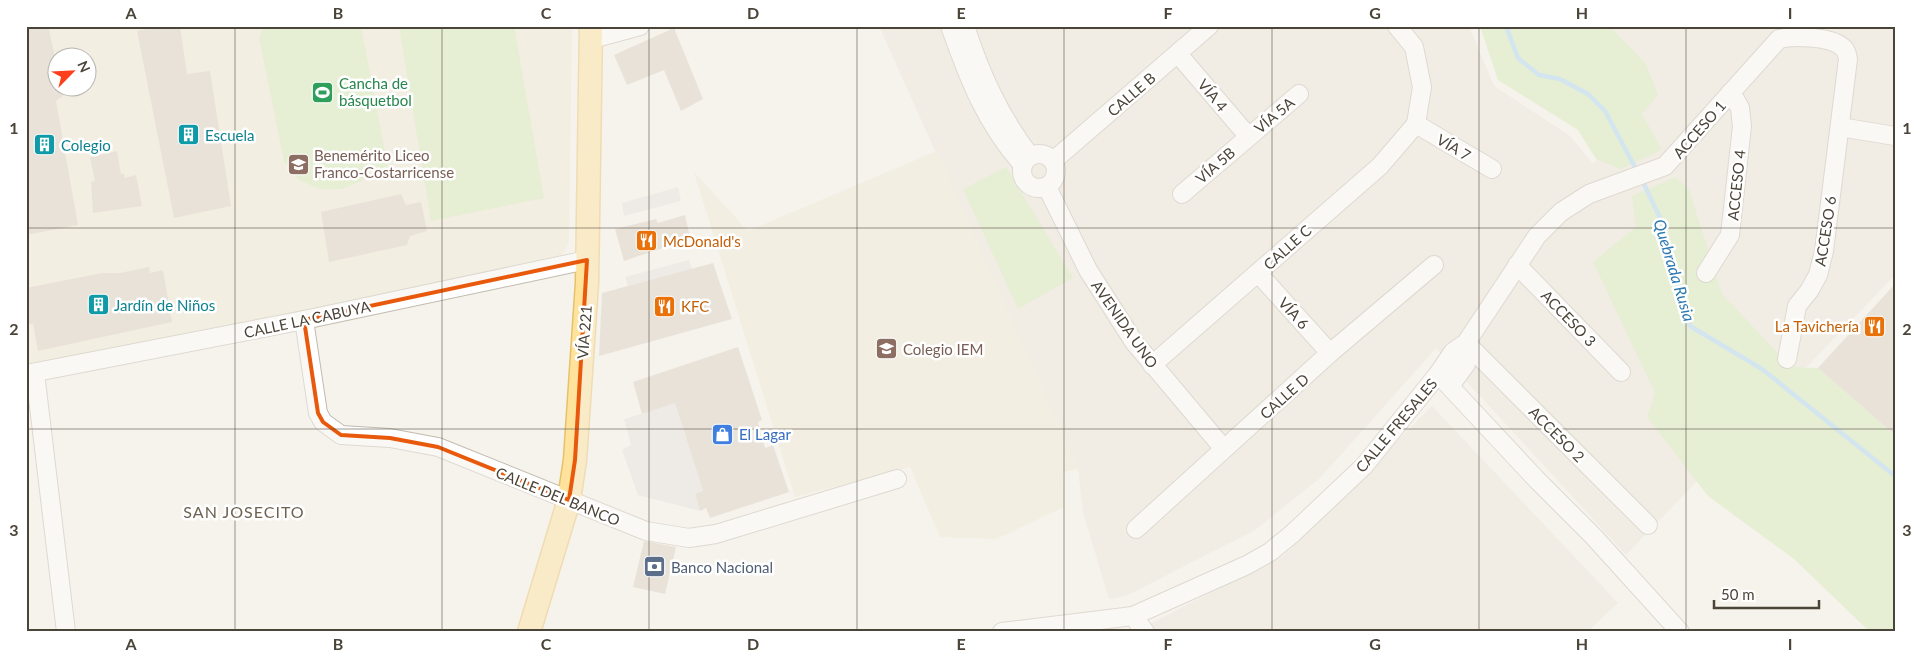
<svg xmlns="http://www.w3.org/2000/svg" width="1921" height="658" font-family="Lato,sans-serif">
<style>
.residential{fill:#eae5da}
.education{fill:#efe8d6;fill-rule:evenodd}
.green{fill:#d2eab5}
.parking{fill:#e5e3e0}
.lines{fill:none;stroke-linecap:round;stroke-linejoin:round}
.stream{stroke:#a9d4f2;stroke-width:4.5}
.building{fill:#d8cfc1}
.minor-casing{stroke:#c2bbae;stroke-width:20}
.major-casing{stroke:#e6c16a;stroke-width:25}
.minor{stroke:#fff;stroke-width:18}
.major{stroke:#ffe39c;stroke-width:22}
.marked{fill:none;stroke:#e8590c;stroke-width:4;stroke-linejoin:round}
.grid{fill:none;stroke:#4b4439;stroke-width:1;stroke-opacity:0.55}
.labels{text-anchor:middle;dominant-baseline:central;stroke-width:5;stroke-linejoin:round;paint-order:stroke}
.leisure-label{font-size:15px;fill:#27864d;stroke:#fff;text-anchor:start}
.street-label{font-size:15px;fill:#4b4439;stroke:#fff}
.culture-label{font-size:15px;fill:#0d838f;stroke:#fff;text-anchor:start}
.education-label{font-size:15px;fill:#785e54;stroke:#fff;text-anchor:start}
.food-label{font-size:15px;fill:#c56008;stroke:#fff;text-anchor:start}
.shop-label{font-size:15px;fill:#366cbe;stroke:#fff;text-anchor:start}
.service-label{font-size:15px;fill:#4e5e75;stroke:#fff;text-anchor:start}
.water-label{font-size:16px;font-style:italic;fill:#2e7ab2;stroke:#fff}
.neighbourhood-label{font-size:16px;letter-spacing:1px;fill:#6e6250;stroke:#fff}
.neatline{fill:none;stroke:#4b4439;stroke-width:2}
.grid-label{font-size:16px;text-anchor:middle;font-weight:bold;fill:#4b4439}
</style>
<rect width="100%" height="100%" fill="#f6f3ec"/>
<!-- residential -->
<g class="residential">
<path d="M879,26H1469L1494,86L1570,136L1593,164L1630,125L1515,26H1895V275L1626,555L1436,348L1320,478L1255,530L1126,596L1109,599L1083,512L1078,469Z"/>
<path d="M1432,406L1618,603L1587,632H1146L1142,628L1284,555Z"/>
</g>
<!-- education -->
<g class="education">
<path d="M26,26H572L569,241L564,253L556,260L26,366ZM58,58H88V88H58Z"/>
<path d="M937,151L1078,469L1063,472L1064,507L996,539L940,537L910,467L795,497L694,172L748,231Z"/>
</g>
<!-- green -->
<g class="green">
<path d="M265,26H361L390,178L375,180L371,168L363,180L342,189H320L299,180L284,161L259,37Z"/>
<path d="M399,26H514L544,198L431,221Z"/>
<path d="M1480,26H1609L1646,64L1658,95L1642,114L1662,150L1620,169L1596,159L1578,130L1498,80Z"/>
<path d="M1006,167L1073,278L1018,309L963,189Z"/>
<path d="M1676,177L1689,190L1722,294L1791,367L1818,368L1895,435V632H1870L1794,559L1708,496L1647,417L1655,393L1593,262L1636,227L1632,196Z"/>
</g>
<!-- parking -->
<g class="parking">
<path d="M678,187L681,201L624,216L622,203Z"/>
<path d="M689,260L692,269L628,286L625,277Z"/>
<path d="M675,403L703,491L695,494L700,511L638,495L622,450L631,445L624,419Z"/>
</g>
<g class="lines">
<!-- stream -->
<g class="stream">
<path d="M1506,26L1518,58L1539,75L1560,79L1588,94L1605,111L1637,171"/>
<path d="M1641,178L1662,222L1690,326L1762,369L1895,476"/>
</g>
</g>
<!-- building -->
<g class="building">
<path d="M26,26H48L58,69V88H61L63,96L56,101L78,225L26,235Z"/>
<path d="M146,26H180L187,74L210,71L231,206L174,218L137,31L147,29Z"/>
<path d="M674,28L703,99L681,111L664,70L627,85L614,55Z"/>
<path d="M117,151L121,174H124L125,178L136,175L142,206L93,213L91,182L95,181L90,157Z"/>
<path d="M401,194L406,205L421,202L427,231L410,236L407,245L329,262L321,212Z"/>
<path d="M685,215L690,237L662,245L663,248L624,261L615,229L656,219L658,223Z"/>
<path d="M713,263L732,319L599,356L602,293Z"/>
<path d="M149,267L150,273L163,270L172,322L38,351L33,324H26V288L102,273H120Z"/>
<path d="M1895,284V435L1818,368Z"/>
<path d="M738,347L762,420L758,422L765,448L773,445L789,492L710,518L706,508L700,511L695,494L703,491L675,403L642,414L633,382Z"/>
<path d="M644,541L676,547L665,594L633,587Z"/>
</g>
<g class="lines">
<defs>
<g id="minor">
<path d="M950,26C968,77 986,124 1023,165"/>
<path d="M965,26C981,75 999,115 1030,156"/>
<path d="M1397,26L1414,47L1422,87L1416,124"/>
<path d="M592,39L640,26"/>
<path d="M1178,54L1248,136"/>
<path d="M1416,124L1492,169"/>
<path d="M1840,127L1895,136"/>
<circle cx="1039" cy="171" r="17"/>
<path d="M1053,161L1209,26"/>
<path d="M1047,187L1088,270L1134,342L1224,449"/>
<path d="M1182,194L1299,94"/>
<path d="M1517,265L1621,372"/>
<path d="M1258,273L1330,353"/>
<path d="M1706,273L1730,235L1742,126L1740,108L1731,92"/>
<path d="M304,320L318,413L323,422L341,435L390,438L438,447L646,531L689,538L716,534L897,479"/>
<path d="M1466,343L1648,525"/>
<path d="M1152,365L1380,166L1416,124"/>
<path d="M35,373L66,632"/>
<path d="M26,374L304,320L587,260"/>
<path d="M1438,374L1453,352L1466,343L1537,236L1561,212L1589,194L1665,166L1779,39C1793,35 1830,37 1841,46C1846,49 1847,54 1848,59L1824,251L1818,275L1809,291L1797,306L1787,359"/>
<path d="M1450,386L1466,364V343"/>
<path d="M1136,529L1330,353L1434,265"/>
<path d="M1133,616L1145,632"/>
<path d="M1002,632L1133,616L1247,565L1270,552L1292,534L1364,466L1438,374L1537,480L1594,537L1680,632"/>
</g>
<path id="major" d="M529,632L569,500L575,460L587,283L591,26"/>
</defs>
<!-- minor casing -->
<use href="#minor" class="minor-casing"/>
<!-- major casing -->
<use href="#major" class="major-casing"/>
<!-- minor -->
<use href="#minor" class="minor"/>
<!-- major -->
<use href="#major" class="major"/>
</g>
<!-- marked area -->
<path d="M0 0H1921V658H0ZM587,260L575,460L569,500L438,447L390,438L341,435L323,422L318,413L304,320Z" fill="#f6f3ec" fill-opacity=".55" fill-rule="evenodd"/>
<path class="marked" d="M587,260L575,460L569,500L438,447L390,438L341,435L323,422L318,413L304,320Z"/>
<!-- grid -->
<path class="grid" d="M235,26V632M442,26V632M649,26V632M857,26V632M1064,26V632M1272,26V632M1479,26V632M1686,26V632M26,228H1895M26,429H1895"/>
<!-- icons -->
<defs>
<symbol id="stadium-square" viewBox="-11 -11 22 22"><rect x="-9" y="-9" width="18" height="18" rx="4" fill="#2e9e5b" stroke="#fff"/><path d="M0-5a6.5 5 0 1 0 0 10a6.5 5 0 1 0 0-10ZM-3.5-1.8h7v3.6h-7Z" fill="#fff"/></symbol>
<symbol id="building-square" viewBox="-11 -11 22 22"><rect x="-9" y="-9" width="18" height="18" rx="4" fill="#0f9aa8" stroke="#fff"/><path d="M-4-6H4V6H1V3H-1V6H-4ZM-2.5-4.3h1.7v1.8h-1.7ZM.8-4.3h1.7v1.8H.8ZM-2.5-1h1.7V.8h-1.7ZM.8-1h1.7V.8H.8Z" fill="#fff"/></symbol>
<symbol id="school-square" viewBox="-11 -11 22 22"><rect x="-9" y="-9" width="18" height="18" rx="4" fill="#8d6e63" stroke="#fff"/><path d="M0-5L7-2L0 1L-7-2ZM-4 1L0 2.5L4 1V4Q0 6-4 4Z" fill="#fff"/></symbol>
<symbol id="restaurant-square" viewBox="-11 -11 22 22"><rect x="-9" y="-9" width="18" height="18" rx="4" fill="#e8710a" stroke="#fff"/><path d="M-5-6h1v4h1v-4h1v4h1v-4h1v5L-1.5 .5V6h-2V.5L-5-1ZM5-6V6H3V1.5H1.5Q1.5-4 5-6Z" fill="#fff"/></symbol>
<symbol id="shop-square" viewBox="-11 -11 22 22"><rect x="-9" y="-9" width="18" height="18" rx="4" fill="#3f7fe0" stroke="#fff"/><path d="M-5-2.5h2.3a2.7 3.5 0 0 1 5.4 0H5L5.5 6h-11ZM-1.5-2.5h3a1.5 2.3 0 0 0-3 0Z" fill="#fff"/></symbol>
<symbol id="bank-square" viewBox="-11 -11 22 22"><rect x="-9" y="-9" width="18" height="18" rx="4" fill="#5c6f8a" stroke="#fff"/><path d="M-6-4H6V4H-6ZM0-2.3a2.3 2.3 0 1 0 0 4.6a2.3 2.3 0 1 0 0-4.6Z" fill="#fff"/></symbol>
</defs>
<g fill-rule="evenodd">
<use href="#stadium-square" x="310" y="80" width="25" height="25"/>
<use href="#building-square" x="176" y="122" width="25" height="25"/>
<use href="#building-square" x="32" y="132" width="25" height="25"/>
<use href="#school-square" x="286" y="152" width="25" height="25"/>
<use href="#restaurant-square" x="634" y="228" width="25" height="25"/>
<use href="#building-square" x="86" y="292" width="25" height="25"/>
<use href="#restaurant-square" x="652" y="294" width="25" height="25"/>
<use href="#restaurant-square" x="1862" y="314" width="25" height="25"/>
<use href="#school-square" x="874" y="336" width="25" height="25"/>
<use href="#shop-square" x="710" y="422" width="25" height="25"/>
<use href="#bank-square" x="642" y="554" width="25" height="25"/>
</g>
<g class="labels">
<!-- leisure labels -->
<g class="leisure-label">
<text x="339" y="83">Cancha de<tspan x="339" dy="17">básquetbol</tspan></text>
</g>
<!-- street labels -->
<g class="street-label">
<text transform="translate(1131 94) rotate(-41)">CALLE B</text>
<text transform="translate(1213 95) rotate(50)">VÍA 4</text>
<text transform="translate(1274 115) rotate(-40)">VÍA 5A</text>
<text transform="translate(1699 129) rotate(-49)">ACCESO 1</text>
<text transform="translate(1454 147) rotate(31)">VÍA 7</text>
<text transform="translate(1215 165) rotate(-41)">VÍA 5B</text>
<text transform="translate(1736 185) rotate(-84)">ACCESO 4</text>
<text transform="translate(1825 231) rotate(-81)">ACCESO 6</text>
<text transform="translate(1287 247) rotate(-42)">CALLE C</text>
<text transform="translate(1294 313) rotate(48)">VÍA 6</text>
<text transform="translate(1569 318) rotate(46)">ACCESO 3</text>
<text transform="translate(307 319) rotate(-12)">CALLE LA CABUYA</text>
<text transform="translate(1125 324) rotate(55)">AVENIDA UNO</text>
<text transform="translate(584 332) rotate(-86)">VÍA 221</text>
<text transform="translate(1284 396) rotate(-42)">CALLE D</text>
<text transform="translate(1396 425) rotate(-50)">CALLE FRESALES</text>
<text transform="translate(1557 434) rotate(45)">ACCESO 2</text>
<text transform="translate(558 496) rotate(22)">CALLE DEL BANCO</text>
</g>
<!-- culture labels -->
<g class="culture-label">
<text x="205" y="135">Escuela</text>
<text x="61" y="145">Colegio</text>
<text x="114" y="305">Jardín de Niños</text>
</g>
<!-- education labels -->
<g class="education-label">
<text x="314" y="155">Benemérito Liceo<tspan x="314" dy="17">Franco-Costarricense</tspan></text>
<text x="903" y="349">Colegio IEM</text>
</g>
<!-- food labels -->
<g class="food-label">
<text x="663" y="241">McDonald's</text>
<text x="681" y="306">KFC</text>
<text x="1859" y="326" text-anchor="end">La Tavichería</text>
</g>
<!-- shop labels -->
<g class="shop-label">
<text x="739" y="434">El Lagar</text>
</g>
<!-- service labels -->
<g class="service-label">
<text x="671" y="567">Banco Nacional</text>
</g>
<!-- water labels -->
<g class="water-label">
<text transform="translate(1675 270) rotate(73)">Quebrada Rusia</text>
</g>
<!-- neighbourhood labels -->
<g class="neighbourhood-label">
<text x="244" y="511">SAN JOSECITO</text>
</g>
</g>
<!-- border -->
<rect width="1921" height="658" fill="none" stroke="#ffffff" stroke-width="55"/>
<!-- north arrow -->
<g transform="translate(72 72) rotate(66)"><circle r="24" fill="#ffffff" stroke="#b7b4b0"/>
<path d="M0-4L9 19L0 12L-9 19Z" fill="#fc3f1d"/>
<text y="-8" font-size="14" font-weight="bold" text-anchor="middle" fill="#4b4439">N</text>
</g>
<!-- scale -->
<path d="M1714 600v8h105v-8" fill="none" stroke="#4b4439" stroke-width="2.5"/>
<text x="1721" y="600" font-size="15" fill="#4b4439" stroke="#ffffff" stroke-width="4" paint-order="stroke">50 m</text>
<rect x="28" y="28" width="1866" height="602" class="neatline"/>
<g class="grid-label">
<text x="131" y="19">A</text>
<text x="338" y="19">B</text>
<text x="546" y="19">C</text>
<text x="753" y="19">D</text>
<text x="961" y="19">E</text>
<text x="1168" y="19">F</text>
<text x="1375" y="19">G</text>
<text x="1582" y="19">H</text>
<text x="1790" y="19">I</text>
<text x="14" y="134">1</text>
<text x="1907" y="134">1</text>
<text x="14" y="335">2</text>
<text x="1907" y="335">2</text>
<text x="14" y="536">3</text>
<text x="1907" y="536">3</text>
<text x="131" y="650">A</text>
<text x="338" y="650">B</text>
<text x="546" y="650">C</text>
<text x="753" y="650">D</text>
<text x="961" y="650">E</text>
<text x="1168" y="650">F</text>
<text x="1375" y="650">G</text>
<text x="1582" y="650">H</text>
<text x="1790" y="650">I</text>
</g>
</svg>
